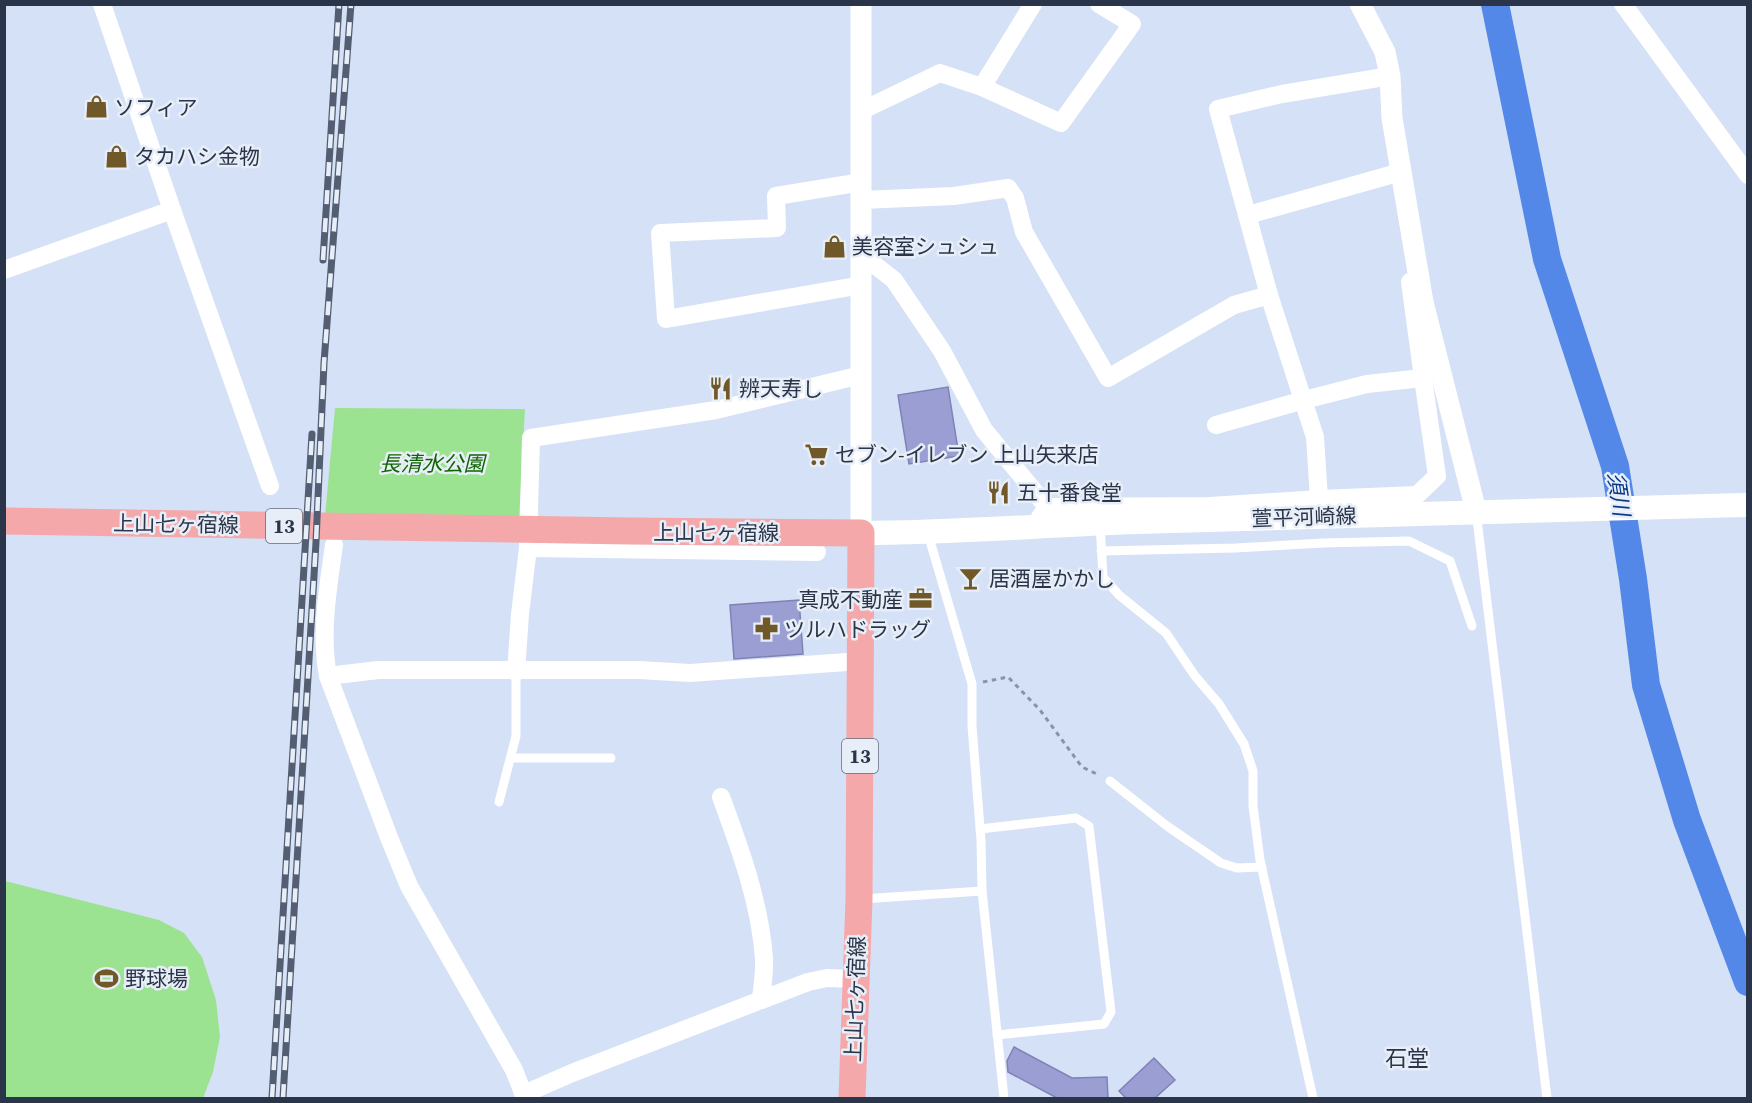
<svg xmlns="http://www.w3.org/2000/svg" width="1752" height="1103" font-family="'Source Serif 4','Noto Sans JP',serif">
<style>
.green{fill:#9be391}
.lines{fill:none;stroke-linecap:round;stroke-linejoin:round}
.river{stroke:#5488e8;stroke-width:28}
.building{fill:#9a9ed3;stroke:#7f82b5;stroke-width:1.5}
.path{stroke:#8894a9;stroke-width:3;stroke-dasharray:4.5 4.5;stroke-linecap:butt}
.service{stroke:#fff;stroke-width:9}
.minor{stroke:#fff;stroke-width:18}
.tertiary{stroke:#fff;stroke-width:21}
.secondary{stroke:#fff;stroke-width:24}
.primary{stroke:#f4a8a9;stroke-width:27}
.rail-casing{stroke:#535e72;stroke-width:7}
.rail{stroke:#e8eef8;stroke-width:4.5;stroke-dasharray:14;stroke-linecap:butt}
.labels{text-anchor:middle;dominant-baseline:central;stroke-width:5;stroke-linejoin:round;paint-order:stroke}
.shield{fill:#e8eef8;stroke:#636c7e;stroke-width:1.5}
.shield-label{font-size:20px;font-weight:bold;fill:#2a3549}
.poi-label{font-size:21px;fill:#2a3549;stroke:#e8eef8;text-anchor:start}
.park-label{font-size:21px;font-style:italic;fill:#0e6600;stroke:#e8eef8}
.street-label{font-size:21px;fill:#2a3549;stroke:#e8eef8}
.water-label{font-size:22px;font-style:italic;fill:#09378b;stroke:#e8eef8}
.neighbourhood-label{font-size:22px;fill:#2a3549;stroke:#e8eef8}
</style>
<rect width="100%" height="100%" fill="#d5e1f6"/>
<!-- green -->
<g class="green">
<path d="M335,408L525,409L519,520L325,516Z"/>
<path d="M5,881L159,920L184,933L202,957L216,1000L220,1037L213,1072L203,1098H5Z"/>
</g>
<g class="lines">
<!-- river -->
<path class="river" d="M1495,4L1547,259L1615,466L1633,579L1646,685L1687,820L1748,982"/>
</g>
<!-- building -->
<g class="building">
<path d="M948,387L959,456L909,464L898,395Z"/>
<path d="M799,600L803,654L734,659L730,605Z"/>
<path d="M1014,1047L1072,1078L1107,1077L1108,1098H1057L1008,1072L1007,1061Z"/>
<path d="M1154,1058L1175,1080L1155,1098H1126L1119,1091Z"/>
</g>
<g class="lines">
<!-- path -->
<path class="path" d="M983,682L1008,677L1040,710L1082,767L1099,775"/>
<!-- service -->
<g class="service">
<path d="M1476,511L1547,1098"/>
<path d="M1100,523L1103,577L1119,595L1166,633L1195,676L1219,704L1244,744L1253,771V806L1260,860L1313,1098"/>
<path d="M928,534L972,684V726L981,840L982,891"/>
<path d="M1101,551L1235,548L1323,543L1409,541L1450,561L1472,626"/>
<path d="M512,758H611"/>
<path d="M1110,781L1167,826L1221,863L1237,868L1262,867"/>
<path d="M499,802L516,736V672"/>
<path d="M980,829L1076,818L1089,826L1111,1012L1104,1024L997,1035"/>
<path d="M862,899L982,891L1004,1098"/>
</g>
<!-- minor -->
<g class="minor">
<path d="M102,4L172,210L270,486"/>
<path d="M1033,4L982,87L1061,123L1132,24L1099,4"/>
<path d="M1623,4L1748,175"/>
<path d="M861,111L940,73L982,87"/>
<path d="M862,182L776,196L777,228L660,233L666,319L862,285"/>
<path d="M862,200L954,196L1008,188L1015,198L1024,232L1108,378L1234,305L1269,295"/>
<path d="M1248,215L1401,172"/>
<path d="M862,255L894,280L942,351L984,430L1047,507"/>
<path d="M4,270L172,210"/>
<path d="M1410,282L1423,378"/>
<path d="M1216,425L1304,400L1367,384L1423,378L1437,476L1417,495L1319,499L1315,437L1269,295L1218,109L1282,94L1390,76"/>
<path d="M1040,517L1047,507L1210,506L1319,499"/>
<path d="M334,545C328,588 320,633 328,676L390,840L409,886L514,1070L525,1098"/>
<path d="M528,548L817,552"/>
<path d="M516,672L520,614L528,548L531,438L716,410L861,375"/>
<path d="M328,676L378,670H639L690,673L861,661"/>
<path d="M721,797C740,848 760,903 764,958C765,972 762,987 761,1000"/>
<path d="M524,1094L572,1073L808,982L827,978L855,979"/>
</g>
<!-- tertiary -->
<g class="tertiary">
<path d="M861,4V533"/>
<path d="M1360,4L1385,52L1390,76L1392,118L1423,302L1476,511"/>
</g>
<!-- secondary -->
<path class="secondary" d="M861,533C953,533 1045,525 1137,522C1340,515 1544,509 1748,505"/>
<!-- primary -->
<path class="primary" d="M4,521L630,531L861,533L859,899L852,1098"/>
<defs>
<g id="rail">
<path d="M323,260L339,4"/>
<path d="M272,1098L312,434"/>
<path d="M283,1098L316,542L324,363L351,4"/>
</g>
</defs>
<!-- rail casing -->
<use href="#rail" class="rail-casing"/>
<!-- rail -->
<use href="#rail" class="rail"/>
</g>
<!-- icons -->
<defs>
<symbol id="shop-bare" viewBox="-9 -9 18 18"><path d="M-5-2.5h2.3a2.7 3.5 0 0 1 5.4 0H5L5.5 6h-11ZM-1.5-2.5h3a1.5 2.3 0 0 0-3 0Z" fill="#715829" stroke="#e8eef8" stroke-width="2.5" paint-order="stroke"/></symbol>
<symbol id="restaurant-bare" viewBox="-9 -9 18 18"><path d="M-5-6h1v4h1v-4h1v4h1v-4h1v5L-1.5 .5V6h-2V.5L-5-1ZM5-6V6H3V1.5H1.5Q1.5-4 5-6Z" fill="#715829" stroke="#e8eef8" stroke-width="2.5" paint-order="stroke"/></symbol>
<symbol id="supermarket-bare" viewBox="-9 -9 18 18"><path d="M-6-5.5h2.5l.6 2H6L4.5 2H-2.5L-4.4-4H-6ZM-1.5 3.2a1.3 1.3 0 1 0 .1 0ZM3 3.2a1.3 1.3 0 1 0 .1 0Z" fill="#715829" stroke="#e8eef8" stroke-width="2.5" paint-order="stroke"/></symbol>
<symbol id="bar-bare" viewBox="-9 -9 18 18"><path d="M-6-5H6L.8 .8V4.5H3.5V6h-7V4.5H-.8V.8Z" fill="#715829" stroke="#e8eef8" stroke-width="2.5" paint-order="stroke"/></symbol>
<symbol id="office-bare" viewBox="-9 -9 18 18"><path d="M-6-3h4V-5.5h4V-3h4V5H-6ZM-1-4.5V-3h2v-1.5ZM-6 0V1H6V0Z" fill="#715829" stroke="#e8eef8" stroke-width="2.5" paint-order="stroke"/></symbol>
<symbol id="pharmacy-bare" viewBox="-9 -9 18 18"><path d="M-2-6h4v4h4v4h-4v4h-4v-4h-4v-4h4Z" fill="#715829" stroke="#e8eef8" stroke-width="2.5" paint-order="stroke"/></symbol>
<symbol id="stadium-bare" viewBox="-9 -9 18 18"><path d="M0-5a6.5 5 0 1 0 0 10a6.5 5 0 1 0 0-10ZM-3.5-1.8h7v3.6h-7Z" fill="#715829" stroke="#e8eef8" stroke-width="2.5" paint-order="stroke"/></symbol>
</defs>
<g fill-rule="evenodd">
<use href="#shop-bare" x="80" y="90" width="33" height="33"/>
<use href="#shop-bare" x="100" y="140" width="33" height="33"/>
<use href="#shop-bare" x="818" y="230" width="33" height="33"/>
<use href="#restaurant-bare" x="704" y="372" width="33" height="33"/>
<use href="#supermarket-bare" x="800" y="438" width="33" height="33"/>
<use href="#restaurant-bare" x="982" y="476" width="33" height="33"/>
<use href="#bar-bare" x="954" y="562" width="33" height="33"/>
<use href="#office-bare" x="904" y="582" width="33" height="33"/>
<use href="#pharmacy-bare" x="750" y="612" width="33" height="33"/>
<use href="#stadium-bare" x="90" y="962" width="33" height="33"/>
</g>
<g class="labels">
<!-- shield labels -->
<g class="shield">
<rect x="266" y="509" width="36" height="34" rx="4.5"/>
<rect x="842" y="739" width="36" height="34" rx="4.5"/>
</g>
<g class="shield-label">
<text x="284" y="526">13</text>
<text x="860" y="756">13</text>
</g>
<!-- poi labels -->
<g class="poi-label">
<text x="114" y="107">ソフィア</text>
<text x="134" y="156">タカハシ金物</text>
<text x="852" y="246">美容室シュシュ</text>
<text x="739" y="388">辨天寿し</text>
<text x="835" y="454">セブン-イレブン 上山矢来店</text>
<text x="1017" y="492">五十番食堂</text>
<text x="989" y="578">居酒屋かかし</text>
<text x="903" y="599" text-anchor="end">真成不動産</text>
<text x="784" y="629">ツルハドラッグ</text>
<text x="125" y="978">野球場</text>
</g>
<!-- park labels -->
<g class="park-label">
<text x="432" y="463">長清水公園</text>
</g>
<!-- street labels -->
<g class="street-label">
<text transform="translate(1304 517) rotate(-2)">萱平河崎線</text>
<text transform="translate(176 524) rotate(1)">上山七ヶ宿線</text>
<text x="716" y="532">上山七ヶ宿線</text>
<text transform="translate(855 999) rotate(-88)">上山七ヶ宿線</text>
</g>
<!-- water labels -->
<g class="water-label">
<text transform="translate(1619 494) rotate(81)">須川</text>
</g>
<!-- neighbourhood labels -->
<g class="neighbourhood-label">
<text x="1407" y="1058">石堂</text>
</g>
</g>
<!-- border -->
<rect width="1752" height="1103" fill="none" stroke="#2a3549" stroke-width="12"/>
</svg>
